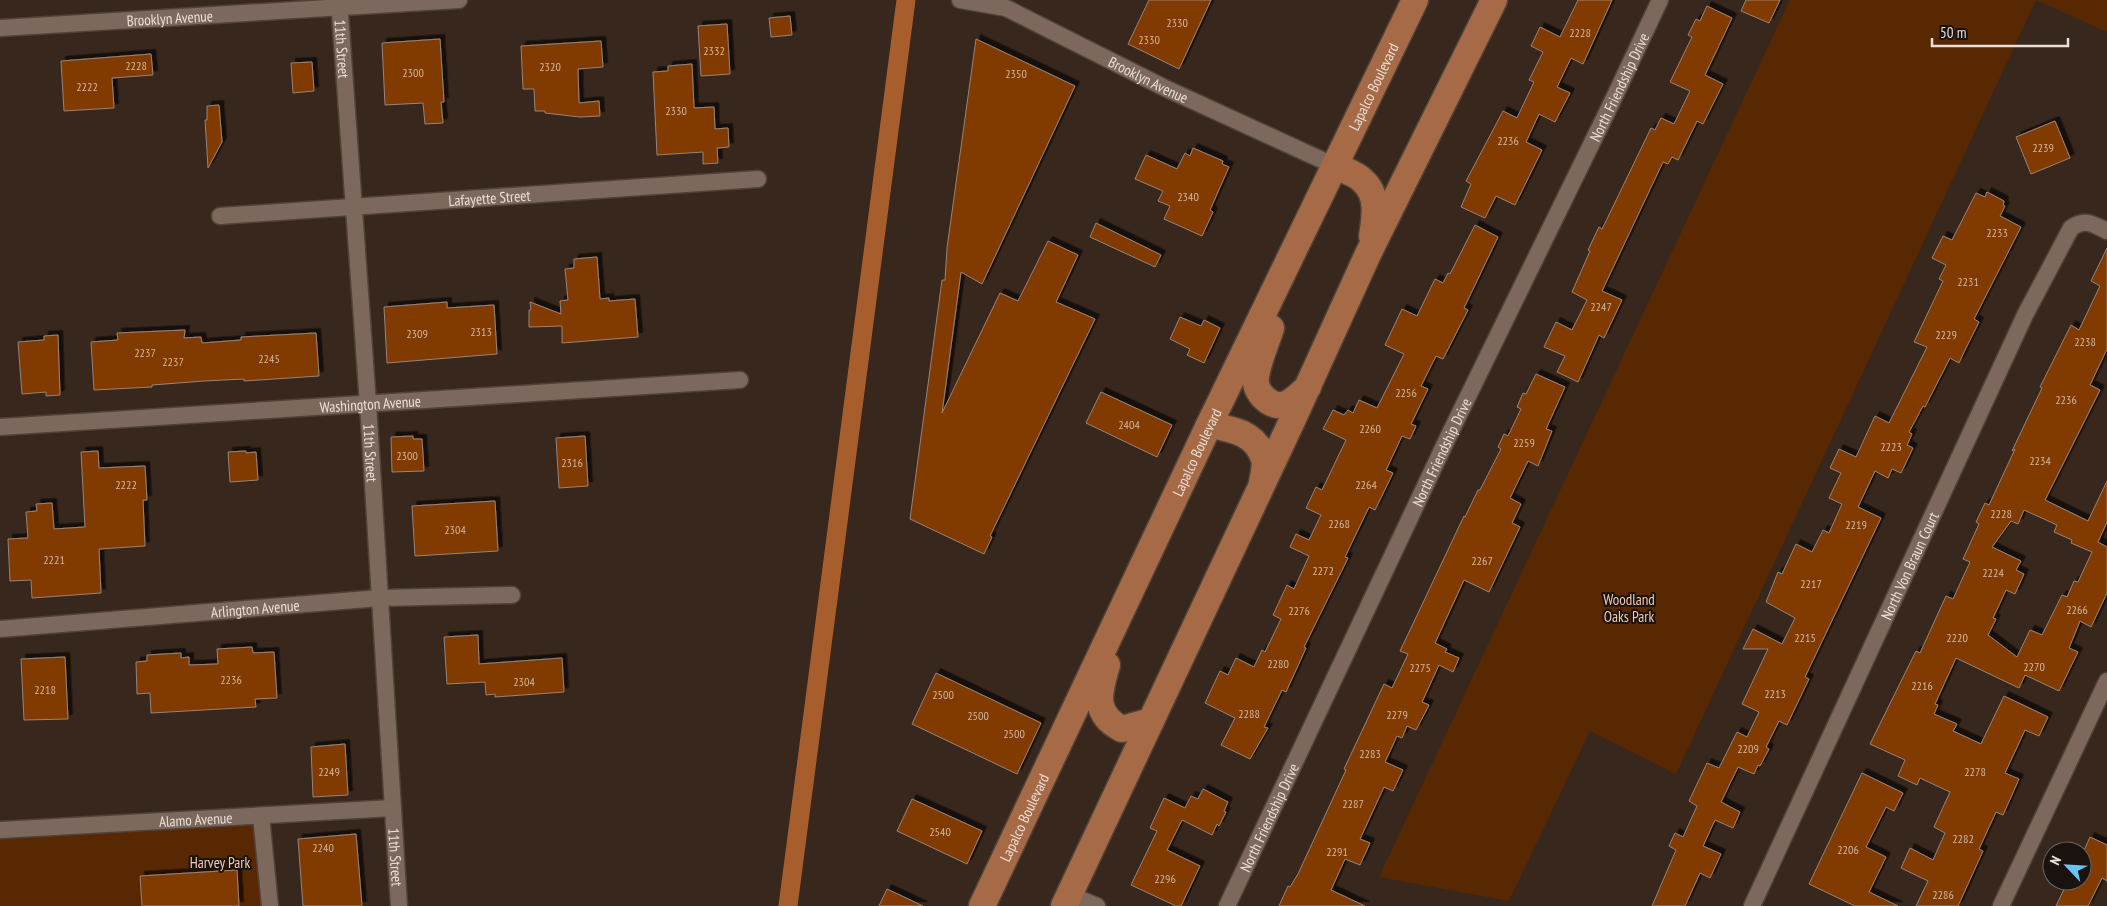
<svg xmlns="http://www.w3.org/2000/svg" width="2107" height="906" font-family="'PT Sans Narrow',sans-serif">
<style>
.green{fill:#582803}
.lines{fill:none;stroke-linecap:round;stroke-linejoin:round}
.canal{stroke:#a85d2d;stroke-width:19}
.building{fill:#813a00;stroke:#998378;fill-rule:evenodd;filter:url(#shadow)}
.street-casing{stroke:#504239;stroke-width:19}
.primary-casing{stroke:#504239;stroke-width:29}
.street{stroke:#7c685c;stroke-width:16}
.primary{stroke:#a66b46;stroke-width:26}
.labels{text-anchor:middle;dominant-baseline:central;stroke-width:4;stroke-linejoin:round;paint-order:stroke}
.number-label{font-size:12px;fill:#d0b6a2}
.street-label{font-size:15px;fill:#eadfd8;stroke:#1a120e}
.park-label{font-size:15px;fill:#f4cab2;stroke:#1a120e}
</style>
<defs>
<filter id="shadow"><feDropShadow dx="4.5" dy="-4.5" stdDeviation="0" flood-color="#0009"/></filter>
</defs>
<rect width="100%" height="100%" fill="#38271d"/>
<!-- green -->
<g class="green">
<path d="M1790,0H2107V32L2036,0L1676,774L1590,731L1509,901L1379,877Z"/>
<path d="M261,816L270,906H0V830Z"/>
</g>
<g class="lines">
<!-- canal -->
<path class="canal" d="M788,906L906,0"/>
</g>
<!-- building -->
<g class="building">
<path d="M1149,0H1211L1179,69L1128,44Z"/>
<path d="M1578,0H1612L1583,64L1571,58L1557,87L1570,93L1555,122L1539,114L1526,142L1542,150L1515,205L1496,196L1485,218L1461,207L1471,184L1466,181L1503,111L1517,118L1534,82L1529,80L1543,52L1531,46L1540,27L1560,37Z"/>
<path d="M1746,0H1780L1769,23L1741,11Z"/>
<path d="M1707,6L1732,18L1705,75L1723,84L1703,124L1697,121L1678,160L1672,157L1668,164L1663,162L1602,291L1622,300L1604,338L1599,335L1578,382L1557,372L1565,356L1544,347L1556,322L1572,330L1587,300L1572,292L1590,251L1588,250L1599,227L1602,229L1607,219L1651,128L1655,130L1661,118L1674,124L1690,91L1670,82L1692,37L1688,35L1696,19L1700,21Z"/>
<path d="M790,16L792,35L771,37L769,18Z"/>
<path d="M727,24L730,74L701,76L698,26Z"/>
<path d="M440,39L444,102H441L443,123L425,124L423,103L385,105L382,43Z"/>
<path d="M976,39L1075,86L982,284L961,272L942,413L1000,293L1018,301L1048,241L1078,255L1056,302L1095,319L990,536L992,537L984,554L910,519L942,280H945L947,248Z"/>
<path d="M601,41L603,67L578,69L579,103L599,101L600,116L580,117L545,113V111H535L534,89H523L521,46Z"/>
<path d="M151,54L153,75L112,78L114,108L64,111L61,61Z"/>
<path d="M312,62L314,91L293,93L291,63Z"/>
<path d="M692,64L694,108L714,107L715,129L728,128L729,147L717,148L718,163L703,164V152L657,155L653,72L668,71V66Z"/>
<path d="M219,105L222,142L208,168L205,120H207V106Z"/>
<path d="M2055,121L2070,158L2031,174L2016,137Z"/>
<path d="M1193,148L1223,161L1222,164L1229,167L1210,210L1213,212L1202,236L1164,219L1170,206L1158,201L1163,191L1135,179L1146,155L1177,169L1185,153L1190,156Z"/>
<path d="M1987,192L2004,201L2003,205L2005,206L2000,216L2021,227L1974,319L1979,322L1966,348L1959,363L1950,358L1925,407L1923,406L1909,432L1912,434L1907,445L1913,448L1901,473L1892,469L1888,478L1875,471L1858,507L1881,518L1805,677L1809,679L1787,725L1779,721L1766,747L1769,749L1760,766L1758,765L1754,774L1738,767L1721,802L1740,812L1733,828L1715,820L1703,846L1721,854L1710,878L1700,873L1685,906H1652L1676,850L1669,846L1675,833L1683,837L1697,806L1689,801L1707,763L1719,768L1737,732L1747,737L1759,712L1742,704L1768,649H1743L1753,629L1782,644L1795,618L1766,602L1778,572L1782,574L1796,544L1812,552L1823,530L1829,533L1842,504L1829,498L1841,473L1830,468L1839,449L1856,457L1875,416L1889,423L1927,347L1914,342L1943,281L1939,279L1946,265L1932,258L1943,236L1952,240L1976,193L1985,197Z"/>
<path d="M1096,223L1161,255L1155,267L1090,237Z"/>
<path d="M1475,225L1498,237L1464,308L1468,310L1443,359L1436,356L1421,386L1428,389L1411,424L1416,426L1410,439L1402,436L1386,470L1393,473L1375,510L1369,507L1345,557L1348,558L1304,647L1306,648L1286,692L1282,690L1264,727L1268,728L1250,759L1221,745L1235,718L1205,703L1220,671L1228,675L1236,658L1254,667L1262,650L1265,652L1281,619L1273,615L1287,585L1294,589L1309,556L1290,547L1296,534L1309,540L1321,515L1306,508L1316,487L1322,490L1346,440L1323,429L1333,410L1344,415L1348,410L1353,413L1359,400L1377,408L1404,354L1385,345L1402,309L1417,316L1435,279L1443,283L1448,273L1450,274Z"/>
<path d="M2107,248V349L2090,385L2100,390L2045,500L2088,521L2107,481V522L2098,542L2107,547V593L2091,627L2080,621L2069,648L2078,652L2059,691L2025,675L2019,688L1956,658L1935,704L1938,705L1934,714L1957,724L1953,731L1981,744L2004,696L2048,717L2039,736L2025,730L2005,773L2019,779L2003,815L1996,812L1979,849L1983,851L1958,906H1916L1928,881L1901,868L1910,848L1933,860L1945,833L1934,827L1950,792L1920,778L1917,785L1898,776L1905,760L1870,744L1916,651L1920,653L1946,596L1953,599L1970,562L1963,559L1979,524L1976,522L1985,503L1989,505L2015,449L2012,451L2042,388L2040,387L2071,325L2079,330L2100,286L2091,281ZM2024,510L2057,525L2054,532L2072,540L2071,543L2092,552L2078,582L2074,581L2067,597L2062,595L2042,635L2030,630L2017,657L1988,635L1996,619L1993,618L2006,590L2015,594L2024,574L2016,570L2021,561L1992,547L2011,521L2018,524Z"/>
<path d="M597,257L600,299L609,298V301L635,299L638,337L562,343V326L529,327V310H531L530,302L561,314L560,301L568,300L565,269L574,268V259Z"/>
<path d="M447,302V308L494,305L497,354L387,363L384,307Z"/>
<path d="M1180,317L1201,326L1204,320L1220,328L1204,363L1187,355L1190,349L1170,339Z"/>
<path d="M185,330L184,338L201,337L202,343L241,340V337L316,333L319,376L244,381V379L204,381L152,385V387L94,390L91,342L118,340L117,333Z"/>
<path d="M58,335L60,395L46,396V392L22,394L18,342L44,340V336Z"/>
<path d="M1536,374L1565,387L1546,429L1552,431L1538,466L1528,461L1510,498L1521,504L1512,523L1520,527L1489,592L1464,580L1435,643L1447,649L1445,652L1459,658L1453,672L1439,665L1422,702L1429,705L1416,730L1407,726L1402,738L1397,736L1385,762L1403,770L1393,791L1384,787L1360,839L1370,843L1360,865L1345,859L1331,890L1365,906H1279L1288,886L1290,887L1298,874L1346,770L1344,769L1384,684L1392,688L1408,654L1400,651L1411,628L1464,516L1465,517L1478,490H1480L1501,449L1498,447L1504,434L1508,436L1521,409L1517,407L1523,393L1526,394Z"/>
<path d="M1101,392L1172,425L1157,457L1086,423Z"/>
<path d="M413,436V439H422L424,471L392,472L391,437Z"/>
<path d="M585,436L588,486L559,488L556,438Z"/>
<path d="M98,451L99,468L145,466L147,500H143L145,546L99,549L101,593L32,598L31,580L10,581L8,539L28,538L26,512L37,511L36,504L52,503L54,529L85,527L81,452Z"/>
<path d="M246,451V453L256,452L258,480L230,482L228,452Z"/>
<path d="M495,501L498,551L415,556L412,506Z"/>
<path d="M478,635L479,664L562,658L564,692L495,697V694L486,695L485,682L447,684L444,637Z"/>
<path d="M252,647L253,653L274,652L277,698L255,699L256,707L151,713L150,693L137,694L136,662L147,661V655L181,653V658L189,657V665L218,664L217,649Z"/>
<path d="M65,657L68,719L24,720L21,659Z"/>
<path d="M936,673L1041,723L1017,774L912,724Z"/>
<path d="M345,744L348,795L313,797L311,747Z"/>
<path d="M1862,773L1903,793L1894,811L1886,807L1866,847L1886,857L1869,892L1898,906H1855L1809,884Z"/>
<path d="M1203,789L1228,802L1224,811L1226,812L1219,826L1217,824L1212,835L1182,820L1167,850L1200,866L1181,906H1176L1131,885L1157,831L1150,828L1164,798L1185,808L1191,796L1198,799Z"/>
<path d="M912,799L982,831L967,864L897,831Z"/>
<path d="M356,834L362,906H303L298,839Z"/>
<path d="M2090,837L2107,845V881L2102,878L2088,906H2056L2068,881H2082V855Z"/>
<path d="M237,870L239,906H142L140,876Z"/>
<path d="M887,889L923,906H879Z"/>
</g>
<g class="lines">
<defs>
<g id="street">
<path id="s1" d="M339,0L368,404L399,906"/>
<path id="s2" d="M960,0L1006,8L1165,88L1335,166"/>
<path id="s3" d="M0,28L459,0"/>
<path id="s4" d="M220,216L758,179"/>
<path id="s5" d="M0,427L740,380"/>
<path id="s6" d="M0,629L380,598L512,595"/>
<path d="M261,816L270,906"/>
<path id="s7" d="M0,830L393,808"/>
<path d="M1070,895L1097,906"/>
<path id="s8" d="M1227,906L1451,431L1611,104L1660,0"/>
<path id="s9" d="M1752,906L2025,315L2071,228C2085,218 2093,224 2107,231"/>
<path d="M2001,906L2107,681"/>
</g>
<g id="primary">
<path d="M1335,166C1344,170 1357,174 1363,181C1379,195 1375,218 1372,236"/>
<path d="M1271,328C1266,344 1258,361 1256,377C1253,392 1272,410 1286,404C1294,401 1301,393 1308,387"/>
<path d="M1209,425C1233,429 1256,433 1264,459C1266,465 1263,476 1262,483"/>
<path d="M1107,665C1099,692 1092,714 1122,729L1151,721"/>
<path id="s10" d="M982,906L1209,425L1415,0"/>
<path d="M1064,906L1292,421L1368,254L1494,0"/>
</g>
</defs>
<!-- street casing -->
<use href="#street" class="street-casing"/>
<!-- primary casing -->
<use href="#primary" class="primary-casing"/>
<!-- street -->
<use href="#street" class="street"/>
<!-- primary -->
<use href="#primary" class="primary"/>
</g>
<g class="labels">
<!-- number labels -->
<g class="number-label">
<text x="1177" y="22">2330</text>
<text x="1580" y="32">2228</text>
<text x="1149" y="39">2330</text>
<text x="714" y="50">2332</text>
<text x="136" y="65">2228</text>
<text x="550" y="66">2320</text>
<text x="413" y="72">2300</text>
<text x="1016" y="73">2350</text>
<text x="87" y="86">2222</text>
<text x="676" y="110">2330</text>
<text x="1508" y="140">2236</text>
<text x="2043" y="147">2239</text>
<text x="1188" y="196">2340</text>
<text x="1997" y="232">2233</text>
<text x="1968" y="281">2231</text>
<text x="1601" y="306">2247</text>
<text x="481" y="331">2313</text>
<text x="417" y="333">2309</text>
<text x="1946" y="334">2229</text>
<text x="2085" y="341">2238</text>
<text x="145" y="352">2237</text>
<text x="269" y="358">2245</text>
<text x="173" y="361">2237</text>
<text x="1406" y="392">2256</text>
<text x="2066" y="399">2236</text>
<text x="1129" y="424">2404</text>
<text x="1370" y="428">2260</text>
<text x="1524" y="442">2259</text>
<text x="1891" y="446">2223</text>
<text x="407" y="455">2300</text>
<text x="2040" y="460">2234</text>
<text x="572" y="462">2316</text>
<text x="126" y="484">2222</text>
<text x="1366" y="484">2264</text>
<text x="2001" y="513">2228</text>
<text x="1339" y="523">2268</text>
<text x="1856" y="524">2219</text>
<text x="455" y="529">2304</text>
<text x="54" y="559">2221</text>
<text x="1482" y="560">2267</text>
<text x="1323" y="570">2272</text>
<text x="1993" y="572">2224</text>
<text x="1811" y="583">2217</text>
<text x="2077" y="609">2266</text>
<text x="1299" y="610">2276</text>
<text x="1805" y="637">2215</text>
<text x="1957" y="637">2220</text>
<text x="1278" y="663">2280</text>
<text x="2034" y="666">2270</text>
<text x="1420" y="667">2275</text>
<text x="231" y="679">2236</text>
<text x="524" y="681">2304</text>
<text x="1922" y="685">2216</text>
<text x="45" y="689">2218</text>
<text x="1775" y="693">2213</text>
<text x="943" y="694">2500</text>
<text x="1249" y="713">2288</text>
<text x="1397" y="714">2279</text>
<text x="978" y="715">2500</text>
<text x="1014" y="733">2500</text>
<text x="1748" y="748">2209</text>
<text x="1370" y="753">2283</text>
<text x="329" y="771">2249</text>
<text x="1975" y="771">2278</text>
<text x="1353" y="803">2287</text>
<text x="940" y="831">2540</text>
<text x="1963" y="838">2282</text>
<text x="323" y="847">2240</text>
<text x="1848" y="849">2206</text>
<text x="1337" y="851">2291</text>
<text x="1165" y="878">2296</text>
<text x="1943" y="894">2286</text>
</g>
<!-- street labels -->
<g class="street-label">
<text stroke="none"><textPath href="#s3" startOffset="170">Brooklyn Avenue</textPath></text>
<text stroke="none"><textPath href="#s1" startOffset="49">11th Street</textPath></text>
<text stroke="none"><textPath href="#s2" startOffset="206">Brooklyn Avenue</textPath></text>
<text stroke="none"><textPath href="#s10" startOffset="908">Lapalco Boulevard</textPath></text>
<text stroke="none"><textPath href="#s8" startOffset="908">North Friendship Drive</textPath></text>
<text stroke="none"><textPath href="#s4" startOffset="270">Lafayette Street</textPath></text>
<text stroke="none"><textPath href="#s5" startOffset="371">Washington Avenue</textPath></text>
<text stroke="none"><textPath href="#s10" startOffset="502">Lapalco Boulevard</textPath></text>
<text stroke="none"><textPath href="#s8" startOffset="502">North Friendship Drive</textPath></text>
<text stroke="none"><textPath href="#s1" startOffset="454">11th Street</textPath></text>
<text stroke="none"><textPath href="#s9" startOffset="375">North Von Braun Court</textPath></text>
<text stroke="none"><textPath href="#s6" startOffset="256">Arlington Avenue</textPath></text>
<text stroke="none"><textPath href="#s10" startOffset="98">Lapalco Boulevard</textPath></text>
<text stroke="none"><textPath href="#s8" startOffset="98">North Friendship Drive</textPath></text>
<text stroke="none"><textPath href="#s7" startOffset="196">Alamo Avenue</textPath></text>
<text stroke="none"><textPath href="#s1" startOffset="859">11th Street</textPath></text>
</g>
<!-- park labels -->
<g class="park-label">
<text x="1629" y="599">Woodland<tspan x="1629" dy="17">Oaks Park</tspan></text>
<text x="220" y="862">Harvey Park</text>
</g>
</g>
<!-- north arrow -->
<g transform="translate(2067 866) rotate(295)"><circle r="24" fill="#1a120e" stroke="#6d645f"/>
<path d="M0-4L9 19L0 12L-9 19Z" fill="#68c4f0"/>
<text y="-8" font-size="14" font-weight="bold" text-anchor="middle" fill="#eadfd8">N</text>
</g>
<!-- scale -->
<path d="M1932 38v8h136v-8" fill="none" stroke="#eadfd8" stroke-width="2.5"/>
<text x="1940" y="38" font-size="15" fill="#eadfd8" stroke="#1a120e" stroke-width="4" paint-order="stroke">50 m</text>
</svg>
